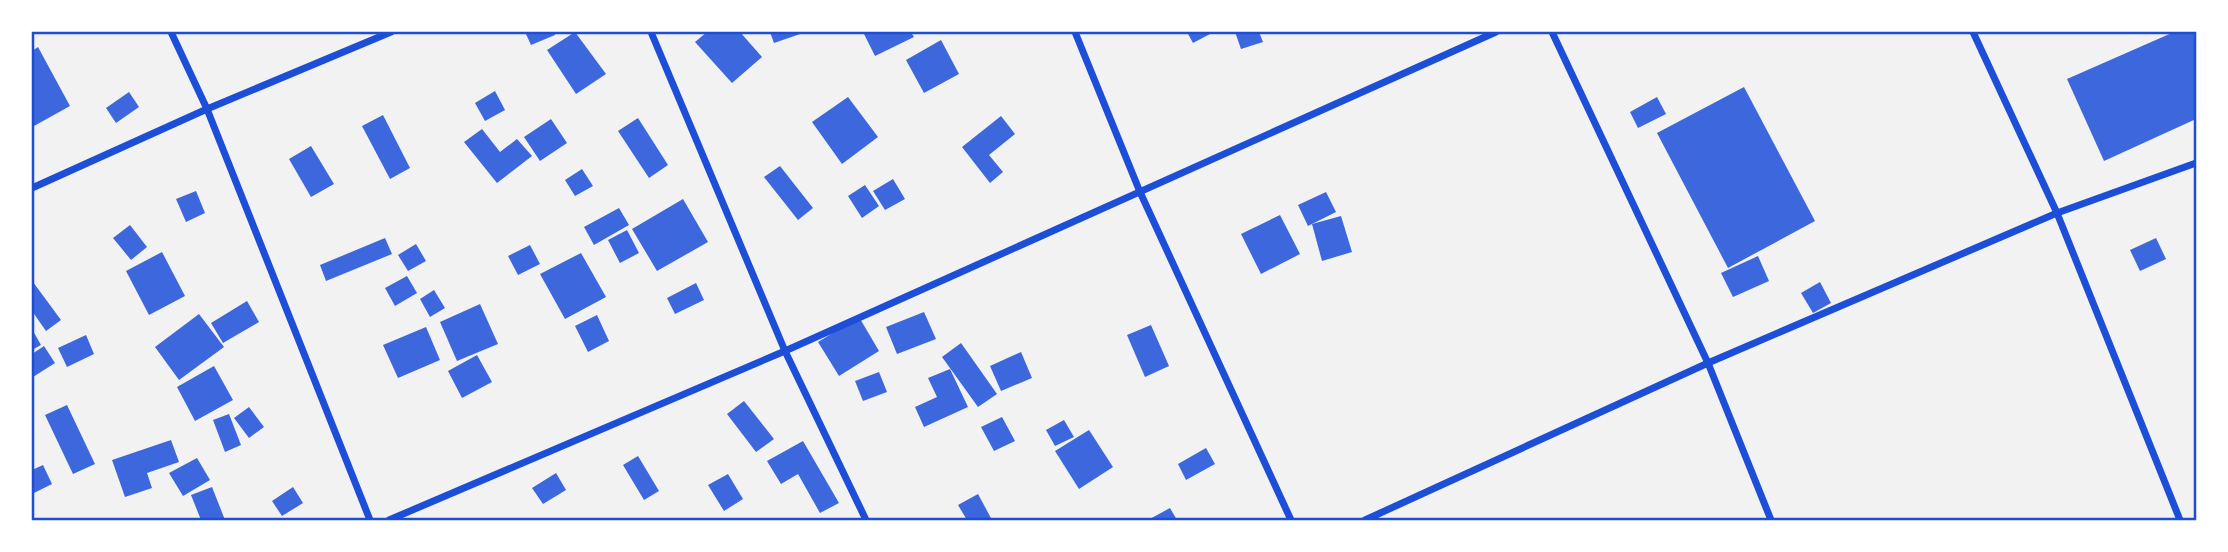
<svg xmlns="http://www.w3.org/2000/svg" width="2228" height="552" font-family="'Varela Round',sans-serif">
<style>
.building{fill:#3d67dc}
.lines{fill:none;stroke-linecap:round;stroke-linejoin:round}
.minor{stroke:#1d4ed8;stroke-width:7}
.neatline{fill:none;stroke:#1d4ed8;stroke-width:2.5}
</style>
<rect width="100%" height="100%" fill="#f2f2f2"/>
<!-- building -->
<g class="building">
<path d="M525,32H554L555,35L531,45Z"/>
<path d="M575,32L606,74L576,94L547,50Z"/>
<path d="M707,32H740L762,57L732,83L695,42Z"/>
<path d="M770,32H806L774,43Z"/>
<path d="M863,32H911L914,37L875,56Z"/>
<path d="M1187,32H1208L1210,34L1193,43Z"/>
<path d="M1235,32H1259L1263,42L1241,49Z"/>
<path d="M2174,32H2196V119L2104,161L2067,79Z"/>
<path d="M941,40L959,74L924,93L906,60Z"/>
<path d="M38,47L70,106L34,126L32,121V51Z"/>
<path d="M1744,87L1815,221L1728,268L1657,133Z"/>
<path d="M495,91L505,110L485,121L475,103Z"/>
<path d="M129,92L139,107L116,123L106,108Z"/>
<path d="M848,97L878,137L842,164L812,122Z"/>
<path d="M1657,97L1666,114L1638,128L1630,112Z"/>
<path d="M383,115L410,168L390,179L362,126Z"/>
<path d="M1001,116L1015,134L989,155L1003,172L990,183L962,147Z"/>
<path d="M638,118L668,165L649,178L618,131Z"/>
<path d="M551,119L567,143L540,161L524,137Z"/>
<path d="M482,129L500,152L517,139L532,156L497,183L464,142Z"/>
<path d="M311,146L334,184L311,197L289,159Z"/>
<path d="M780,166L813,208L798,220L764,177Z"/>
<path d="M582,169L593,186L575,196L565,180Z"/>
<path d="M893,179L905,199L885,210L873,191Z"/>
<path d="M865,185L879,206L862,218L848,196Z"/>
<path d="M196,191L205,213L186,222L176,199Z"/>
<path d="M1326,192L1336,212L1308,226L1298,205Z"/>
<path d="M683,199L708,242L657,271L632,229Z"/>
<path d="M619,208L629,225L594,245L584,227Z"/>
<path d="M1280,215L1300,254L1261,274L1241,234Z"/>
<path d="M1341,216L1352,252L1322,261L1312,224Z"/>
<path d="M130,225L147,247L131,260L113,238Z"/>
<path d="M627,230L639,253L620,263L608,240Z"/>
<path d="M385,238L392,254L326,281L320,265Z"/>
<path d="M2156,238L2166,259L2140,271L2130,250Z"/>
<path d="M416,244L426,261L408,271L398,255Z"/>
<path d="M530,245L540,264L518,275L508,256Z"/>
<path d="M162,252L185,296L149,315L126,271Z"/>
<path d="M581,253L606,297L565,319L540,274Z"/>
<path d="M1758,256L1769,281L1733,297L1721,273Z"/>
<path d="M407,276L417,293L395,306L385,288Z"/>
<path d="M33,282L61,320L46,331L32,311Z"/>
<path d="M1820,282L1831,303L1813,313L1801,293Z"/>
<path d="M696,283L704,300L675,314L667,298Z"/>
<path d="M434,290L445,308L430,317L420,299Z"/>
<path d="M247,301L259,322L223,343L211,323Z"/>
<path d="M480,304L498,344L457,361L440,322Z"/>
<path d="M924,312L936,339L897,354L886,327Z"/>
<path d="M199,314L224,347L179,380L155,347Z"/>
<path d="M597,315L609,341L588,352L575,326Z"/>
<path d="M859,317L879,351L839,376L818,342Z"/>
<path d="M1151,325L1169,366L1145,377L1127,335Z"/>
<path d="M426,327L440,360L398,378L383,345Z"/>
<path d="M32,329L41,345L32,350Z"/>
<path d="M86,335L94,354L67,367L58,348Z"/>
<path d="M961,343L997,394L978,407L942,357Z"/>
<path d="M44,346L55,363L33,377L32,354Z"/>
<path d="M1021,352L1032,378L1001,391L990,366Z"/>
<path d="M477,355L492,382L462,398L448,371Z"/>
<path d="M214,366L233,400L195,421L177,387Z"/>
<path d="M950,369L968,407L924,427L915,407L937,397L928,378Z"/>
<path d="M879,372L887,392L863,401L855,381Z"/>
<path d="M744,401L774,439L756,452L727,414Z"/>
<path d="M67,405L95,464L73,474L45,415Z"/>
<path d="M249,407L264,427L249,438L234,418Z"/>
<path d="M229,414L241,445L225,452L213,420Z"/>
<path d="M1002,417L1015,441L994,451L981,427Z"/>
<path d="M1064,420L1074,437L1055,446L1046,430Z"/>
<path d="M1089,430L1113,467L1079,489L1055,451Z"/>
<path d="M171,440L179,462L147,473L152,488L125,497L112,460Z"/>
<path d="M803,441L839,503L820,513L798,474L781,484L767,461Z"/>
<path d="M1206,448L1215,464L1186,480L1178,464Z"/>
<path d="M638,456L659,491L644,500L623,465Z"/>
<path d="M197,458L210,480L183,496L169,473Z"/>
<path d="M43,465L52,484L32,494V470Z"/>
<path d="M556,473L566,490L543,504L532,488Z"/>
<path d="M728,474L743,499L724,511L708,485Z"/>
<path d="M212,487L225,520H201L191,495Z"/>
<path d="M293,487L303,503L282,516L272,501Z"/>
<path d="M978,494L992,520H967L958,505Z"/>
<path d="M1170,508L1177,520H1148Z"/>
</g>
<g class="lines">
<!-- minor -->
<g class="minor">
<path d="M171,32L207,109L370,520"/>
<path d="M651,32L785,351L866,520"/>
<path d="M1075,32L1140,192L1291,520"/>
<path d="M1552,32L1708,363L1771,520"/>
<path d="M1973,32L2057,213L2180,520"/>
<path d="M32,188L207,109L391,32"/>
<path d="M389,520L785,351L1496,32"/>
<path d="M1365,520L1708,363L2057,213L2196,163"/>
</g>
</g>
<!-- border -->
<rect width="2228" height="552" fill="none" stroke="#ffffff" stroke-width="66"/>
<rect x="33" y="33" width="2162" height="486" class="neatline"/>
</svg>
